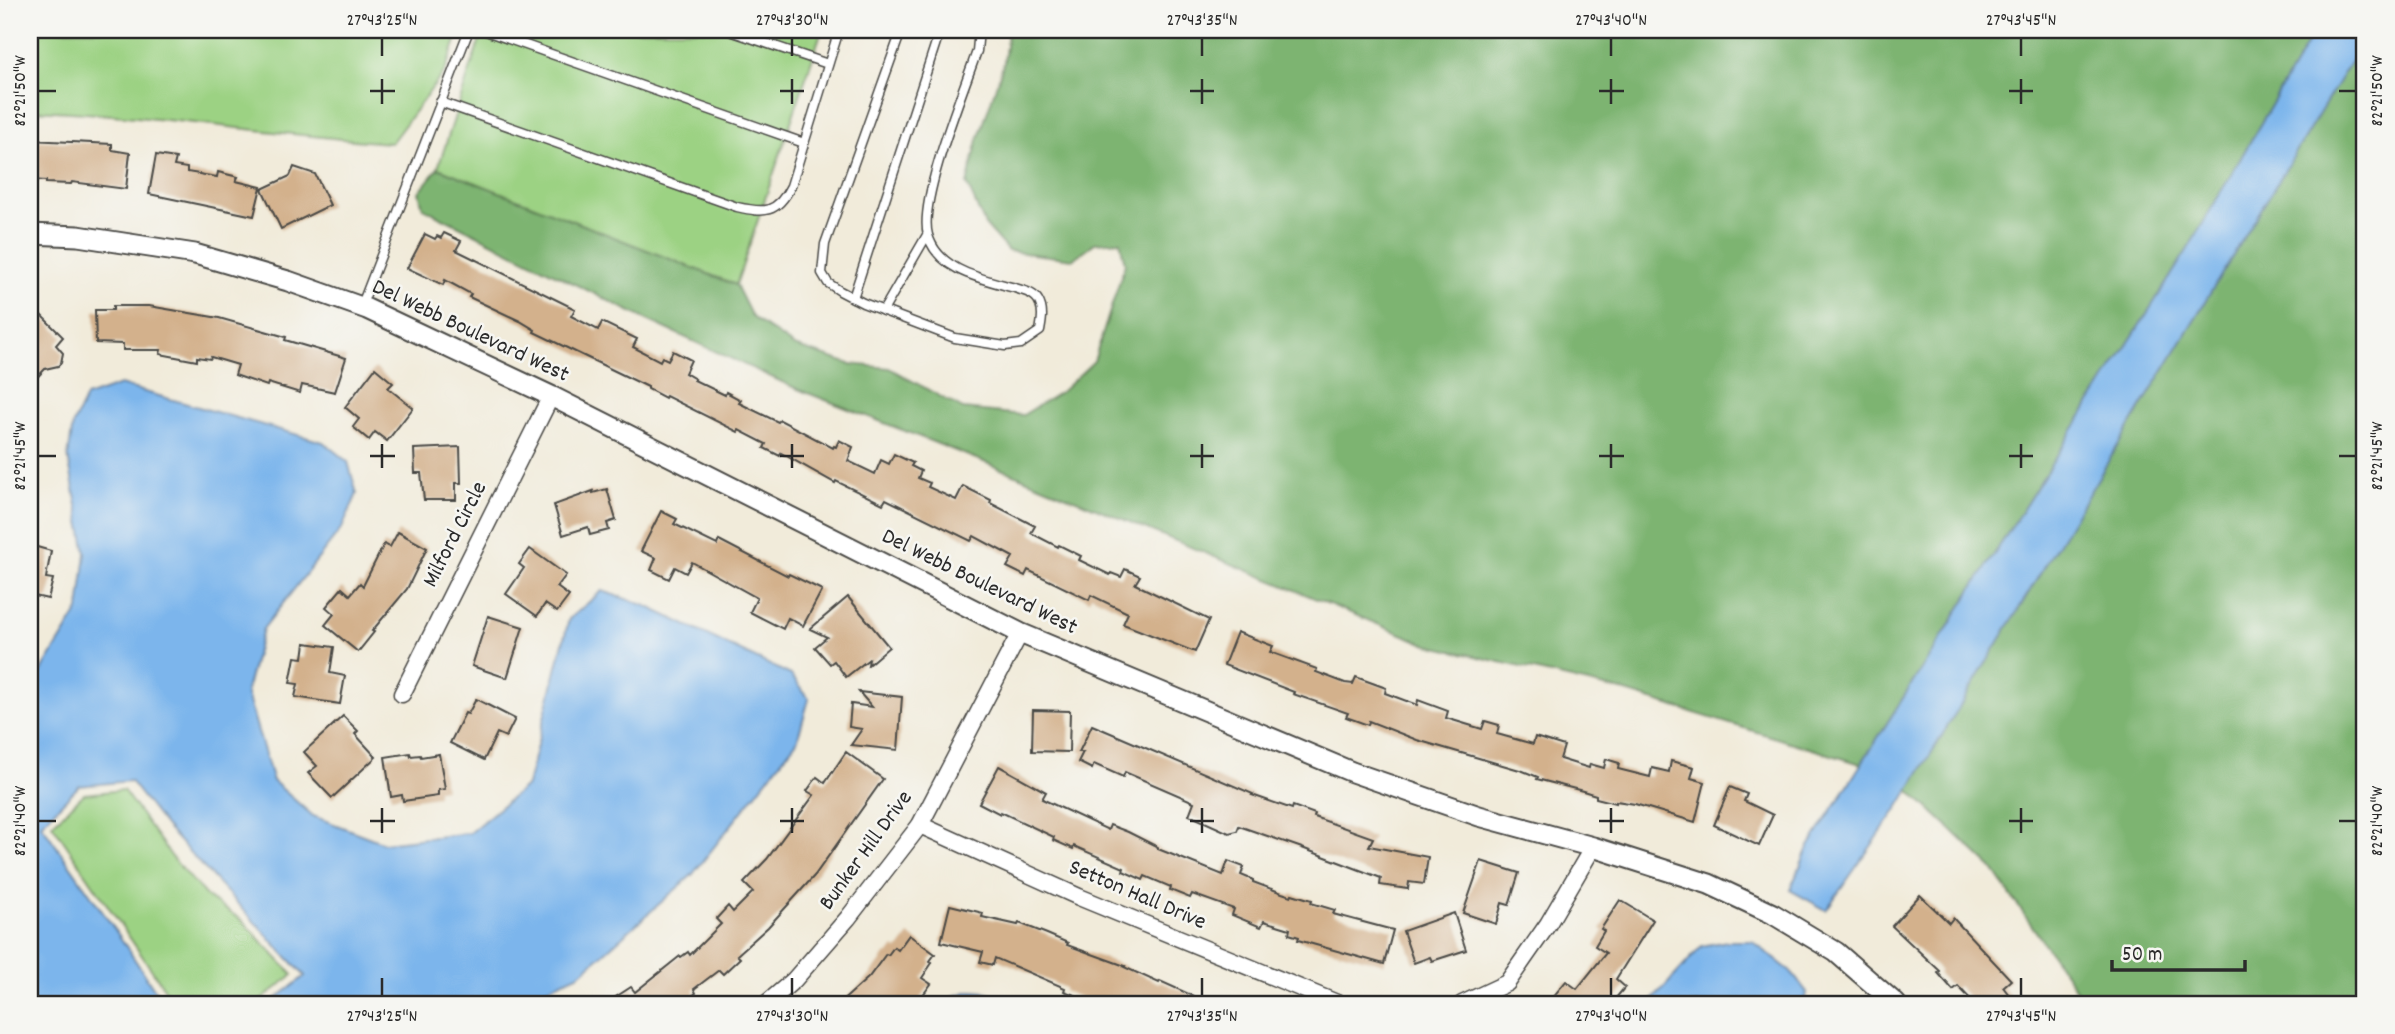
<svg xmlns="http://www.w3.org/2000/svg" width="2395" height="1034" font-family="Dekko,sans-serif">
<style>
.green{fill:#9cd283;stroke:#647e57;stroke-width:2}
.forest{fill:#7db471;stroke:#54704e;stroke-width:2}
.water{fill:#7bb5ec;stroke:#53708c;stroke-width:2}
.building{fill:#d3b18c}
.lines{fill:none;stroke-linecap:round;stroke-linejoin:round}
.service-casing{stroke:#494845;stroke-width:11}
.minor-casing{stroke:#494845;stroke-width:19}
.tertiary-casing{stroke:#494845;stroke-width:23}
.service{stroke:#fff;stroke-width:8}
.minor{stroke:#fff;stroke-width:16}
.tertiary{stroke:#fff;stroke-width:19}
.ticks{fill:none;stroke:#2b2b2b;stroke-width:2.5}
.labels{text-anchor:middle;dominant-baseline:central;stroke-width:5;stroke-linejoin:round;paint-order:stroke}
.street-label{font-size:23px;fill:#2b2b2b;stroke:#f6f6f2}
.neatline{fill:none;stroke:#2b2b2b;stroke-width:2.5}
.ticks-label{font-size:18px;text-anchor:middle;fill:#2b2b2b}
</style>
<rect width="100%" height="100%" fill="#f6f6f2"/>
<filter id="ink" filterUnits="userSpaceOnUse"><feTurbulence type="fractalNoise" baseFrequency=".0143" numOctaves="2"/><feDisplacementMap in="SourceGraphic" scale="14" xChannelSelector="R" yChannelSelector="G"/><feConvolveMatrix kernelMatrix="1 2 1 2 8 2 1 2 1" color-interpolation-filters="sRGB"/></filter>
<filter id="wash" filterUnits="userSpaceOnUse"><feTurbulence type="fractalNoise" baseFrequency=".00686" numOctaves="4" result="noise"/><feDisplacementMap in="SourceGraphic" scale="28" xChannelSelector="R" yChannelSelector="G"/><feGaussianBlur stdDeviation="1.57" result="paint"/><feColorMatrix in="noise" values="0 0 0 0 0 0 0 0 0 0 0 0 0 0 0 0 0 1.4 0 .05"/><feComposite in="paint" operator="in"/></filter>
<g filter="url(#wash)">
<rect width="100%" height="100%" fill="#f1ebda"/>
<!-- green -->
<g class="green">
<path d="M30,30H460L445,71L391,143C271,135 151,114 30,110Z"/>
<path d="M483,30H822L736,285L438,168Z"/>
<path d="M123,790L175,861L208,898L242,920L293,975L256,1004H175L52,824L84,794Z"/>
</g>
<!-- forest -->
<g class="forest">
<path d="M1008,30H2315L2188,249L1861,764L1626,692L1428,645L989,464L795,388L645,319L423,208L419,192L438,168L736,285L752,317L794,346L850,364L889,368L963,409L1023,415L1062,391L1094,361L1125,264L1120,241L1095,243L1073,259L1008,251L985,225L967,184L978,140L1004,62Z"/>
<path d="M2365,38V1004H2083L2075,988L1992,868L1909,790Z"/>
</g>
<!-- water -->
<g class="water">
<path d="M2315,30H2365V38L1898,808L1826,910L1790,890L1808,848L2188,249Z"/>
<path d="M120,385L323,442L348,462L357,494L342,528L263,629L246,691L273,781L313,816L384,843L469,833L527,785L569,619L602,591L644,605L791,675L809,699L797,741L692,875L580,974L534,994L527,1004H269L305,976L166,827L130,781L79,786L41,824L116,931L164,1004H30V681L38,677L79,610L86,553L68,457L73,424L86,397Z"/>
<path d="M1727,941H1752L1789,970L1807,992L1805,1004H1649L1702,946Z"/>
<path d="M970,991L984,992L1014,1004H946L955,996Z"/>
</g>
<g id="blocks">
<!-- building -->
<g class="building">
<path d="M30,140L112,144V150L130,153L126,189L72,182L71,184L46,183V181L30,180Z"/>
<path d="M156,155L176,158L174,166L187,168V172L217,177L218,172L238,177L236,181L261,187L254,216L149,194Z"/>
<path d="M294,167L315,174L330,205L281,229L262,189L290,176Z"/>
<path d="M444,233L461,241L456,250L575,309L571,316L598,330L602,322L637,339L633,347L660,361L662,357L668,360L673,351L691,360L685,373L695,379L694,380L725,395L726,392L741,400L739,403L778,422L780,420L833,448L834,446L836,447L839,440L853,447L848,461L875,474L881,460L889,464L894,454L913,463L911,466L921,471L918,478L930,483L928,487L956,500L963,486L991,500L990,503L1035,526L1031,533L1058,547L1059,545L1081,556L1079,560L1110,575L1111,573L1121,577L1125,569L1140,576L1135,584L1209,620L1195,652L1123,624L1128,613L1091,595L1089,600L1028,570L1025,576L1007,567L1013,557L974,536L971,541L886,499L883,504L836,481L835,483L781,453L780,456L764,448L766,444L739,430L738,432L666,396L665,398L648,389V387L534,332L535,330L520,321L469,297L471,294L445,280L443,285L407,268L425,234L435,239L437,236L441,238Z"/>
<path d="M30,304L63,337L56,345L63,353L61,363L58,366L45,369L30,385Z"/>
<path d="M113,306H149L219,318L286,337L285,340L346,358L335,392L302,385L300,393L268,383L267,386L235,375L238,365L211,357L210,359L197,357V361L160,354L161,350H123V344L96,343L95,310H113Z"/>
<path d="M375,368L393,383L388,388L413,408L387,441L375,432L369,440L353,427L359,419L345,407Z"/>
<path d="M460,447L461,483H456V500H424L421,473H415L414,449Z"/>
<path d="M607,489L616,520L607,523L609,530L590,535L588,527L563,535L554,505L593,491V493Z"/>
<path d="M661,511L677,519L674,524L717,545L719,540L788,576L789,574L822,590L803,626L788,618L783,629L750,612L757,598L692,562L686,573L675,567L669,579L651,570L656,558L641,551Z"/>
<path d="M398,532L427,548L407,589L372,631L374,632L358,652L325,625L334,614L326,607L342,588L350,595L360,583L363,586L384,544L390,547Z"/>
<path d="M30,545L51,551L46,578L53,579L48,599L30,595Z"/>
<path d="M530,549L566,575L557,587L569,596L557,612L545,604L537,616L506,594L524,568L519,564Z"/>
<path d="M848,597L889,647L868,665L869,659L846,677L834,661L830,664L815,647L827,637L810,629Z"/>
<path d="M488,616L523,627L507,678L472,666Z"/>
<path d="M1237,632L1273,646L1270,652L1317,669L1316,672L1345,683L1353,684L1356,677L1386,688L1385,693L1417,705L1418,700L1448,711L1446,718L1482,729L1485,721L1499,725L1497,734L1533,744L1535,737L1564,746L1560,759L1589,768L1590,764L1604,768L1606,759L1619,763L1618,769L1650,777L1652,768L1669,772L1671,761L1694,767L1691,778L1705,782L1695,822L1635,804L1616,801V803L1596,798V795L1583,791L1537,779L1538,777L1523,771L1417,740L1369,721L1368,725L1346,717L1348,713L1293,694L1294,692L1224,665Z"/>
<path d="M305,643L334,647L330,673L345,676L340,704L295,697L298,684L290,683L295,657L303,658Z"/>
<path d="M859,692L902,697L898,750L851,745L862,729L849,727L851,704L872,707Z"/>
<path d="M476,699L515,719L506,737L497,733L484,760L450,743L465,713L468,714Z"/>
<path d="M1033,710L1070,711L1069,752L1032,751Z"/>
<path d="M343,716L358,731L355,734L376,757L332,798L308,773L317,766L304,752Z"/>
<path d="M1092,725L1253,794L1252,795L1292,809L1293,806L1315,814L1314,817L1373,838L1369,846L1428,857L1424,884L1409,882L1408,889L1380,885L1381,878L1302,848L1239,826L1237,831L1229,833L1189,815L1194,802L1125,772L1123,777L1094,764L1092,769L1078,762L1083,752H1079Z"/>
<path d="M846,752L883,779L815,875L768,927L737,955L740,958L723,974L719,970L694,989L696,993L682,1004H605L631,987L635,992L680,956L681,957L688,952L690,955L721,924L716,919L728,906L733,912L753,892L744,883L767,859L814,795L807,791L817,777L825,783Z"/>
<path d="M410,753L411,756L420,755L421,757L439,754L445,789L438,790V796L403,801L402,795L391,797L385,757Z"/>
<path d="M999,766L1046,792L1042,799L1108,830L1110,825L1128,832L1158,847V849L1223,875L1228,861L1244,867L1241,875L1253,880V882L1282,893L1291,896L1292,894L1312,900L1311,903L1335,910L1333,914L1393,930L1384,964L1298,940L1299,937L1289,934L1290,929L1264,921L1261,927L1232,915L1234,909L1192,894L1190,898L1170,890L1171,887L1145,876L1143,880L1123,871L1124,868L1074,846L1073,849L1053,840L1054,837L1001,812L1000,814L979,803Z"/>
<path d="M1730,787L1747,794L1744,801L1773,815L1759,846L1714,825Z"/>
<path d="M1481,861L1519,873L1509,905L1502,903L1496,924L1463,913Z"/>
<path d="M1920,895L1949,923L1953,918L2011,980L2003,987L2016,1004H1975L1958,986L1953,990L1938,973L1940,971L1892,926Z"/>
<path d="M1620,900L1653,920L1616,979L1625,987L1611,1004H1560L1552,998L1566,981L1577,989L1606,953L1595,946L1604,931L1601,929Z"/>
<path d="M950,905L983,913L982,917L1018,925L1019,923L1047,934L1068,943L1067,945L1125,966L1124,967L1159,983L1160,981L1211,1004H1098L1064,991L1065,988L995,958L993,965L980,962L983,952L941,942Z"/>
<path d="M1454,913L1466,950L1432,961L1430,957L1414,963L1403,931Z"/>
<path d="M909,935L935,954L930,961L932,963L922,978L931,984L916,1004H839L869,977L886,954L888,955L894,947L898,950Z"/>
</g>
</g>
</g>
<g filter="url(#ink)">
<use href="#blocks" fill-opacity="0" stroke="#494845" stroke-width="2"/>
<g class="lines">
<defs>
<g id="service">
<path d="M483,30L804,143"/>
<path d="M727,30L828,64"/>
<path d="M899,30V37L825,244L822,273L828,283L840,291L863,303L955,338L1005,346L1021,344L1040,331C1042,320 1044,310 1038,300C1033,292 1023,291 1015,288C983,279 938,271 928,235C918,201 964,89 977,51L979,30"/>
<path d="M440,102L737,207C764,213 777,214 791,186L839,30"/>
<path d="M853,298L940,30"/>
<path d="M361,307L469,30"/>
<path d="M883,311L927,235"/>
</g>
<g id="minor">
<path d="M402,694L551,396"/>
<path d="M920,825L1079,897L1339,1004"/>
<path d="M766,1004L794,980L848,918L920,825L1020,633"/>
<path d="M1462,1004L1507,983L1548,924L1593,847"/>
</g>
<path id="tertiary" d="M30,234L78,236L195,254L288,281L367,309L551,396L1020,633L1352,772L1479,816L1593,847L1709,884L1773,914L1836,952L1896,1004"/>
</defs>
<!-- service casing -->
<use href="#service" class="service-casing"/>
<!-- minor casing -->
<use href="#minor" class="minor-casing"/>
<!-- tertiary casing -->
<use href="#tertiary" class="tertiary-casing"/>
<!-- service -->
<use href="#service" class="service"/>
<!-- minor -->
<use href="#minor" class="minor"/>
<!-- tertiary -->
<use href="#tertiary" class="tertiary"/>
</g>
</g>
<!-- ticks -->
<path class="ticks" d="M382,38V56M792,38V56M1202,38V56M1611,38V56M2021,38V56M382,79V104M792,79V104M1202,79V104M1611,79V104M2021,79V104M38,91H56M370,91H395M780,91H804M1190,91H1214M1599,91H1624M2009,91H2033M2339,91H2356M382,444V468M792,444V468M1202,444V468M1611,444V468M2021,444V468M38,456H56M370,456H395M780,456H804M1190,456H1214M1599,456H1624M2009,456H2033M2339,456H2356M382,808V833M792,808V833M1202,808V833M1611,808V833M2021,808V833M38,821H56M370,821H395M780,821H804M1190,821H1214M1599,821H1624M2009,821H2033M2339,821H2356M382,978V996M792,978V996M1202,978V996M1611,978V996M2021,978V996"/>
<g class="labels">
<!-- street labels -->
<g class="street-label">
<text transform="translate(470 332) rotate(25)">Del Webb Boulevard West</text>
<text transform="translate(456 535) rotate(-63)">Milford Circle</text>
<text transform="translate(979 583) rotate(26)">Del Webb Boulevard West</text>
<text transform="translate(867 851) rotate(-54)">Bunker Hill Drive</text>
<text transform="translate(1137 896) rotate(23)">Setton Hall Drive</text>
</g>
</g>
<!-- margin -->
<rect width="2395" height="1034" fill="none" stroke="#f6f6f2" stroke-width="77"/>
<!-- scale -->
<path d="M2112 960v10h133v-10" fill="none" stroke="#2b2b2b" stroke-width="3.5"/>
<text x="2122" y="960" font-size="21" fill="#2b2b2b" stroke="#f6f6f2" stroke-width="5" paint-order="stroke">50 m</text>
<rect x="38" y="38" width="2318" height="958" class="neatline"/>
<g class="ticks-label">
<text x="382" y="25">27°43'25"N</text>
<text x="792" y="25">27°43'30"N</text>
<text x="1202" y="25">27°43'35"N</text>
<text x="1611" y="25">27°43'40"N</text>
<text x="2021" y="25">27°43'45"N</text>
<text transform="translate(2376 91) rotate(-90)" y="6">82°21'50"W</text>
<text transform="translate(19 91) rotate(-90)" y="6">82°21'50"W</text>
<text transform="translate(2376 456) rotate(-90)" y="6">82°21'45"W</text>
<text transform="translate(19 456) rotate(-90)" y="6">82°21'45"W</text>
<text transform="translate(2376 821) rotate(-90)" y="6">82°21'40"W</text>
<text transform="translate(19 821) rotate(-90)" y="6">82°21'40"W</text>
<text x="382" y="1021">27°43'25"N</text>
<text x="792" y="1021">27°43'30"N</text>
<text x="1202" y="1021">27°43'35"N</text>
<text x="1611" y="1021">27°43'40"N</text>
<text x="2021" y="1021">27°43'45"N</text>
</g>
</svg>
